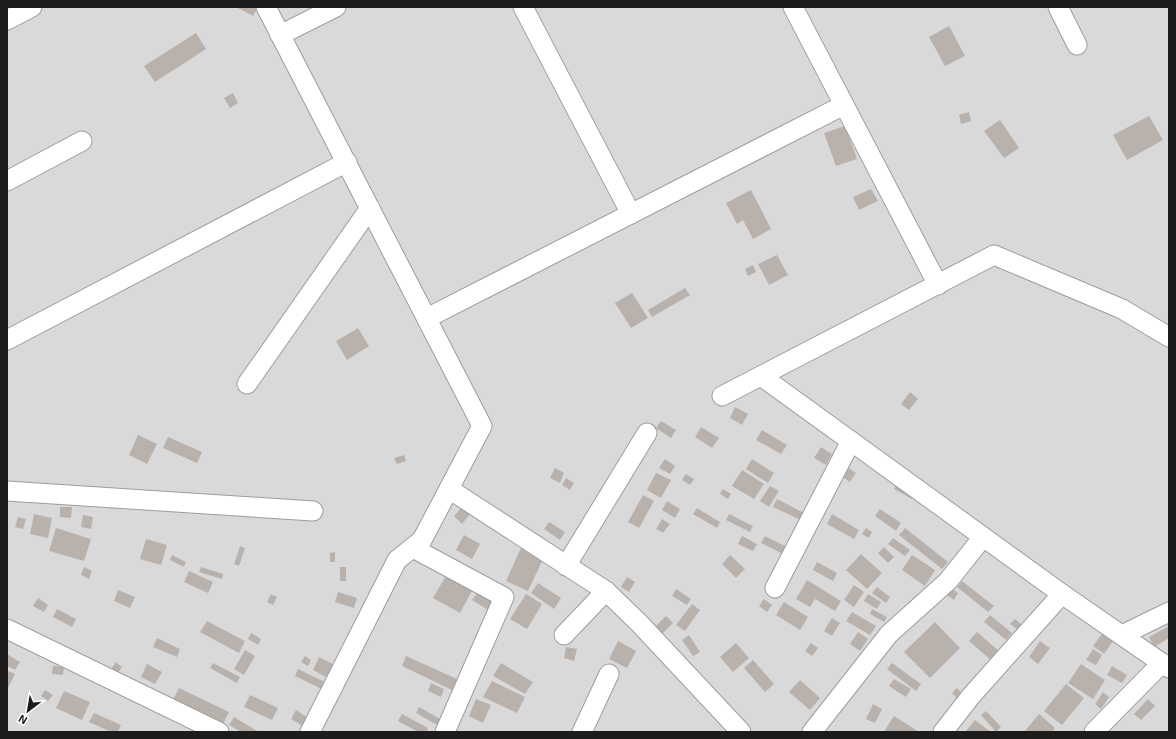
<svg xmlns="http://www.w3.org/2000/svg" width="1176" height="739" font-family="'Exo 2',sans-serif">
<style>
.residential{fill:#dad9d9}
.building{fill:#b9b2ac}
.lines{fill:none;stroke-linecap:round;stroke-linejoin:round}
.minor-casing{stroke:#9d9d9d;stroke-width:21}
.minor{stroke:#fff;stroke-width:19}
</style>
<rect width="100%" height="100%" fill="#ece9e3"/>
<!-- residential -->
<rect class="residential" x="7" y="7" width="1162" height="725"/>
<!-- building -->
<g class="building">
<path d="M236,7H258L253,16Z"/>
<path d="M949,26L965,56L945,66L929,37Z"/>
<path d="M196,33L206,49L155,82L144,66Z"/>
<path d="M233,93L238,103L230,108L224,98Z"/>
<path d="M969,112L971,121L961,124L959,115Z"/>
<path d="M1149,116L1163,140L1127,160L1113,135Z"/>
<path d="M1000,120L1019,148L1004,158L984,131Z"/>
<path d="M845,126L857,159L836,166L824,133Z"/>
<path d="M871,189L878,201L859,210L853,197Z"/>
<path d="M751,190L771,229L753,239L743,220L737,224L726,203Z"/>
<path d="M777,255L788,275L769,285L758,264Z"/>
<path d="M753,265L756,272L748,276L745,269Z"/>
<path d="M685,288L690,295L652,317L648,310Z"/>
<path d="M632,293L648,318L631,328L615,303Z"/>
<path d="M358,328L369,346L347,360L336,341Z"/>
<path d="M910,392L918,399L909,410L901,404Z"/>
<path d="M735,407L748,414L742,425L730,418Z"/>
<path d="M661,421L676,430L671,438L656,428Z"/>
<path d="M701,427L719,438L712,448L695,437Z"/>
<path d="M762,430L787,445L781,454L756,440Z"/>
<path d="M138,435L157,444L147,464L129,455Z"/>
<path d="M168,437L202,452L197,463L163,448Z"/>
<path d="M821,447L832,454L826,465L814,458Z"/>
<path d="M404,455L406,461L397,464L394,458Z"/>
<path d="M665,459L675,466L670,474L659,468Z"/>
<path d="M752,459L774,473L768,483L746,469Z"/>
<path d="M846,466L856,473L850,482L840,475Z"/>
<path d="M555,468L564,473L560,483L550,478Z"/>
<path d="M742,470L764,484L754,499L732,486Z"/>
<path d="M656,473L671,480L661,498L647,490Z"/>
<path d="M686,474L694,479L690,485L682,480Z"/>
<path d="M566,478L574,483L570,490L562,485Z"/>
<path d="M898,481L916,491L912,499L894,489Z"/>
<path d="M770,486L779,491L769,507L760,501Z"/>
<path d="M723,489L731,494L728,499L720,494Z"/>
<path d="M643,495L654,501L639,528L628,522Z"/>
<path d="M777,499L808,515L805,522L773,507Z"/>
<path d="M667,501L680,509L675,518L662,510Z"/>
<path d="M463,506L471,513L462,524L454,516Z"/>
<path d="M60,507H72L71,518L60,517Z"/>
<path d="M697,508L720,522L717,528L693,514Z"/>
<path d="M880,509L901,523L896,531L875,516Z"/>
<path d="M34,514L52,518L48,538L30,534Z"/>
<path d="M729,514L753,526L750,532L726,520Z"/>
<path d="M832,514L859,530L854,539L827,524Z"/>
<path d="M83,515L93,517L91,529L81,527Z"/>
<path d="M18,517L26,519L23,529L15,527Z"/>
<path d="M662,519L670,524L663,533L656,529Z"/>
<path d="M549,522L565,532L560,540L544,529Z"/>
<path d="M56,528L91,539L84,561L49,551Z"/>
<path d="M866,528L872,532L869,538L862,534Z"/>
<path d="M905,528L948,562L942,569L899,535Z"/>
<path d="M464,535L480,544L472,559L456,550Z"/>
<path d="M742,536L757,544L753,551L738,544Z"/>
<path d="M765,536L791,549L787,556L761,543Z"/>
<path d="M893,538L910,550L905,556L888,544Z"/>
<path d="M146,539L167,545L161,565L140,559Z"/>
<path d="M240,546L245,548L239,566L234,564Z"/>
<path d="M884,547L894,557L888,563L878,553Z"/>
<path d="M521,548L543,559L528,591L506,581Z"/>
<path d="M335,552V562H330V553Z"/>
<path d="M861,554L882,573L867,589L846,570Z"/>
<path d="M172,555L186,562L184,567L170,560Z"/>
<path d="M730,555L745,569L736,578L722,564Z"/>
<path d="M912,555L935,570L925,586L902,570Z"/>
<path d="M817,562L837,573L833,581L813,570Z"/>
<path d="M84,567L92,571L89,579L81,575Z"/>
<path d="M201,567L223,574L222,579L199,572Z"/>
<rect x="340" y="567" width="6" height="14"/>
<path d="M189,571L213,582L208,593L184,582Z"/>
<path d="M447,574L473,589L460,613L433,598Z"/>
<path d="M627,577L635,582L629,592L621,587Z"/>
<path d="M807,580L841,601L835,611L815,599L810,607L796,599Z"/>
<path d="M962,581L994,606L988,612L957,587Z"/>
<path d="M538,583L561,598L554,609L531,593Z"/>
<path d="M854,585L864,592L854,607L844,600Z"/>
<path d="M877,587L890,597L886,603L872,593Z"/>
<path d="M950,587L958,593L954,600L945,594Z"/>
<path d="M676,589L691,599L687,605L672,596Z"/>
<path d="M118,590L135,597L130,608L114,601Z"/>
<path d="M338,592L357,598L354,608L335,602Z"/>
<path d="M477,593L493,603L488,610L472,600Z"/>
<path d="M271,594L277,597L273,605L267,602Z"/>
<path d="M526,594L542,604L527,629L510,619Z"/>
<path d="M868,594L881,602L877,609L864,601Z"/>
<path d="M38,598L48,605L44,612L33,606Z"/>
<path d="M764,599L772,605L767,612L759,606Z"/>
<path d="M784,602L808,617L800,630L776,615Z"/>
<path d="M692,604L700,610L685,631L676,625Z"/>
<path d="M57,609L76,619L72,627L53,617Z"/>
<path d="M872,609L887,617L884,622L870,614Z"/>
<path d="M852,612L876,626L870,635L846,621Z"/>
<path d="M990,615L1012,633L1006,640L984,622Z"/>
<path d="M666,616L673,623L662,634L655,627Z"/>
<path d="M832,618L840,623L832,636L824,631Z"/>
<path d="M1015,619L1021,624L1017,629L1010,624Z"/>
<path d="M207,621L245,641L239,653L200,632Z"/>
<path d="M935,622L960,648L930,678L904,652Z"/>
<path d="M1169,626V638L1154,647L1149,637Z"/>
<path d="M1105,630L1116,637L1104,654L1093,646Z"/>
<path d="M858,632L868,639L860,651L850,644Z"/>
<path d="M977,632L1000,652L992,661L969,641Z"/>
<path d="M251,633L261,639L258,645L248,639Z"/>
<path d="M689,635L700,652L693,656L682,640Z"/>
<path d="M157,638L180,649L177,657L153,647Z"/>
<path d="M618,641L636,651L627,668L609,659Z"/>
<path d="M1040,641L1050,648L1038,664L1029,657Z"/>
<path d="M736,643L749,658L733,672L720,657Z"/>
<path d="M811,643L818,648L812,656L805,651Z"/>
<path d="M566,647L577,649L574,661L564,658Z"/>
<path d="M1093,649L1102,655L1096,665L1086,660Z"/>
<path d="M245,650L255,656L244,675L234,669Z"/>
<path d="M7,654L20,662L15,670L7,666Z"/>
<path d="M305,656L311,660L308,666L301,662Z"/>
<path d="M406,656L457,679L452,690L402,666Z"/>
<path d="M319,657L339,667L333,681L313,670Z"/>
<path d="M753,660L774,684L765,692L744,668Z"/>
<path d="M116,662L122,667L116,676L109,672Z"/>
<path d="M213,663L240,677L237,683L210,668Z"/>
<path d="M501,663L533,682L525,694L493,676Z"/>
<path d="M892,663L921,684L916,691L887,669Z"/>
<path d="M147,664L162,672L155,684L141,677Z"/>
<path d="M1081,664L1105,680L1093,699L1068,683Z"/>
<path d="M53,666L64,667L63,675L52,674Z"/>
<path d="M1112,666L1127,675L1122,683L1107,675Z"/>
<path d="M298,669L331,685L328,692L295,676Z"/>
<path d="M9,671L15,674L7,690V675Z"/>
<path d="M894,679L911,689L906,697L889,686Z"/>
<path d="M800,680L820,698L810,710L789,692Z"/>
<path d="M492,681L525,697L517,713L483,697Z"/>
<path d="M431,683L444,689L441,697L428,691Z"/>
<path d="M1066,684L1084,698L1062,725L1044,711Z"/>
<path d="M179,688L229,712L223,724L173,700Z"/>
<path d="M957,688L963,695L958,699L952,693Z"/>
<path d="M45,690L53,695L48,701L41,696Z"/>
<path d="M64,691L90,702L82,720L56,708Z"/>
<path d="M1103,692L1109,697L1101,709L1095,704Z"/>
<path d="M250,695L278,708L272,720L244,707Z"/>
<path d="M476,699L491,705L483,723L469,716Z"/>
<path d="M1148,699L1155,706L1141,720L1134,714Z"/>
<path d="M873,704L882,709L875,723L866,719Z"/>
<path d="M419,707L442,720L439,726L416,713Z"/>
<path d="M296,710L308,718L303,726L291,719Z"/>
<path d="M986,711L1001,727L996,732L981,715Z"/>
<path d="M94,713L121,725L118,732H111L89,722Z"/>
<path d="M402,714L428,728L426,732H418L398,721Z"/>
<path d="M1039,714L1055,728L1052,732H1024Z"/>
<path d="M894,716L919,732H887L885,730Z"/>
<path d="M234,717L259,732H241L229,725Z"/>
<path d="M975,720L991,732H965Z"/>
</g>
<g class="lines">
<defs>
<g id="minor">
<path d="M266,7L482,426L422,540L397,560L310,732"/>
<path d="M523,7L631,214"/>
<path d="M793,7L938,285"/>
<path d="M1058,7L1077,45"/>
<path d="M7,20L32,7"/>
<path d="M280,35L336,7"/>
<path d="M7,181L82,141"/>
<path d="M427,318L844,105"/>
<path d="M7,340L347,162"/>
<path d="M761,376L1062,594L1169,668"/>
<path d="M247,384L370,208"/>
<path d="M722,396L994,255L1122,309L1169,337"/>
<path d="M449,489L606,591L640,624L741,732"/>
<path d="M7,491L313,511"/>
<path d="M413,548L504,597L445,732"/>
<path d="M566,566L647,433"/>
<path d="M775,588L851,441"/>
<path d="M7,629L219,732"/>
<path d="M564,635L606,591"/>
<path d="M1122,635L1169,612"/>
<path d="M582,732L609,674"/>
<path d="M812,732L889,634L948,581L983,537"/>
<path d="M943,732L971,696L1062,594"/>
<path d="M1094,732L1162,663"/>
</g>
</defs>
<!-- minor casing -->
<use href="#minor" class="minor-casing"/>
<!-- minor -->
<use href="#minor" class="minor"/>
</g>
<!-- border -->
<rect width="1176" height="739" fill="none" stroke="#1c1c1c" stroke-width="16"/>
<!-- north arrow -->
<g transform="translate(28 711) rotate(211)" stroke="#ffffff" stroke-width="3" paint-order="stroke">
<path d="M0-3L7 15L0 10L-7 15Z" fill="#1c1c1c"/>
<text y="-6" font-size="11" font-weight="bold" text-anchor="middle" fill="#1c1c1c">N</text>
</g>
</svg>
